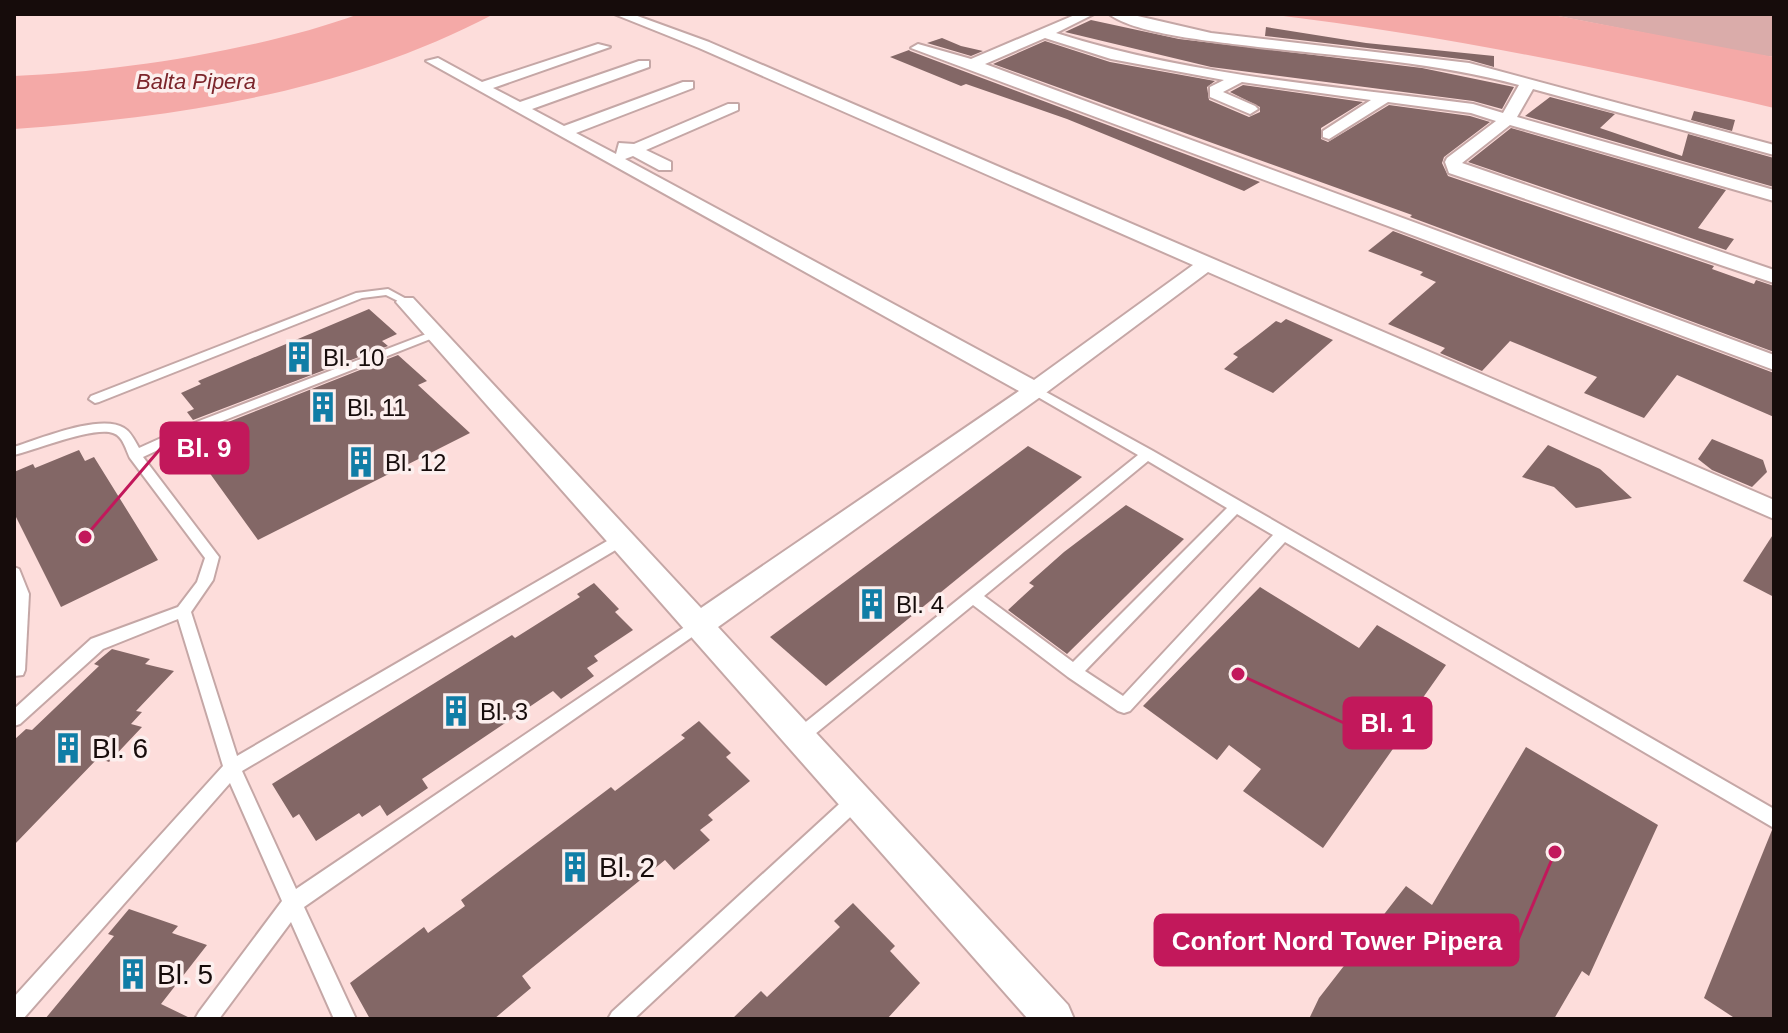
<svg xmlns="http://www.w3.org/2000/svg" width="1788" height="1033" font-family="Helvetica,sans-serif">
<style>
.green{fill:#daacaa}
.water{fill:#f4a9a7}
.building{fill:#836766}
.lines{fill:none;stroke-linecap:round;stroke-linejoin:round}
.lane-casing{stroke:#c5a7a6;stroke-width:4}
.street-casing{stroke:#c5a7a6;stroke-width:4}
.lane{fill:#fff;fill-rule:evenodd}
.street{fill:#fff;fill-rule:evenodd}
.labels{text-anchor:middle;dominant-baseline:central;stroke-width:7;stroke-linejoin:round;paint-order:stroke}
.far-water-label{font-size:22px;font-style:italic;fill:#7c252b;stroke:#fcefee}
.poi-label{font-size:24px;fill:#160c0b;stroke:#fcefee;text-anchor:start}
.near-poi-label{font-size:28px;fill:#160c0b;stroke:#fcefee;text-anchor:start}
.leader{fill:none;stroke:#c2185b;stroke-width:3}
.callout-dot{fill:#c2185b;stroke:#fcefee;stroke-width:3}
.callout{fill:#c2185b;stroke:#c2185b;stroke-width:3}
.callout-label{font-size:26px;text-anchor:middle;font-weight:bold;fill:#fff}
</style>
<rect width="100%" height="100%" fill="#fddddb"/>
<!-- green -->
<path class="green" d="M1548,14H1774V57L1751,54Z"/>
<!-- water -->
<g class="water">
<path d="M359,14H494C346,92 179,117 14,129V76C119,72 260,50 359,14Z"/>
<path d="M1267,14H1548L1774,57V108C1604,68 1440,35 1267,14Z"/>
</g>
<!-- building -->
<g class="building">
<path d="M1091,20L1179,39L1422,68L1514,87L1502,109L1473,101L1211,67L1065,32Z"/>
<path d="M1266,27L1366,43L1494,56V67L1469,60L1265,36Z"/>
<path d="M942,38L961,46L983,51L971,56L927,43Z"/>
<path d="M1045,41L1110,62L1215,81L1207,87L1209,100L1249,117L1260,112V107L1230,92L1243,85L1363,102L1321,128V139L1328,142L1389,105L1470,116L1490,122L1444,157L1442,163L1448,176L1714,266L1712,269L1754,284L1756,280L1774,286V352L1410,217L1412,215L993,64Z"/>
<path d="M909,50L910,51L1260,182L1244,191L1067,119L966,84L961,86L890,57Z"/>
<path d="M1550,97L1615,114L1600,128L1682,156L1688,134L1774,158V187L1525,116Z"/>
<path d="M1694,111L1735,120L1732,131L1691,120Z"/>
<path d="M1511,128L1726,190L1698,228L1734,239L1726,250L1468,162Z"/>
<path d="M1393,231L1774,373V417L1677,375L1644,418L1584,393L1597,377L1510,341L1482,371L1440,353L1445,348L1388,324L1436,282L1420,275L1423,272L1368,251Z"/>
<path d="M369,309L397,334L382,341L388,346L193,420L187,412L194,409L181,393L201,384L198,381Z"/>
<path d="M1286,319L1333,340L1273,393L1224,369L1238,357L1233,354L1252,340L1276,321L1281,323Z"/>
<path d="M398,355L427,381L418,385L470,433L258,540L206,468L214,465L200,447L210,442L203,432Z"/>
<path d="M1712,439L1763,460L1767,472L1752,487L1712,470L1698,459Z"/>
<path d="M1548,445L1600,469L1632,498L1576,508L1554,487L1522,477Z"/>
<path d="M1028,446L1082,477L826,686L770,637Z"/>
<path d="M79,450L85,461L94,457L158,560L61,607L14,513V472L33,464L35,468Z"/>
<path d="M1126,505L1184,539L1067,654L1008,610L1034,586L1029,583L1064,552Z"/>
<path d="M1774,533V597L1743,581Z"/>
<path d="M594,583L619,609L615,612L633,630L594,656L598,661L587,668L594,676L561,699L553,691L474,744L422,779L428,788L387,816L380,805L362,817L359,813L316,841L299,814L293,818L272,784L512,635L515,638L580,597L577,594Z"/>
<path d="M1260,587L1359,648L1377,625L1446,665L1422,699L1426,702L1323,848L1243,791L1261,769L1229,745L1217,760L1143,706Z"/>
<path d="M112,649L150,659L145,664L174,671L136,711L142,712L131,724L142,727L109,762L98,758L14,845V740L26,729L32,730L99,666L94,664Z"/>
<path d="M699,721L731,753L726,757L750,781L708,815L713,820L700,830L710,840L674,870L665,860L522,976L531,988L494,1019H370L350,983L424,927L428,933L465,906L461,900L611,787L615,791L685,738L681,735Z"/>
<path d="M1526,747L1658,825L1589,976L1582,971L1554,1019H1309L1319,998L1406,886L1432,905Z"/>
<path d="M1772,830L1774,1019H1736L1704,998Z"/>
<path d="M853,903L895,946L890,951L920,983L887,1019H732L761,991L767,997L840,927L834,921Z"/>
<path d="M129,909L178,926L172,933L207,945L161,1004L192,1019H45L114,936L108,934Z"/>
</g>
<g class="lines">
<defs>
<g id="lane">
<path d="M388,289L412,302L406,305L386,295L362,298L99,402L95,403L89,399L91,396L356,293Z"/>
<path d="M434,331L438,332V336L207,427L143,457L219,557L213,580L191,612L237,756L614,537H624L626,541L624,545L242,771L296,889L692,622L697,620L702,622L705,626L702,630L304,907L356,1019H334L291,922L219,1019H195L199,1012L282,901L230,783L23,1019H14V997L223,766L178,619L103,649L20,724L14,726V709L91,639L178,607L197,582L205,558L130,458C126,450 123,436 113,433C94,426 35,450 14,455V447C39,439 101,413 124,428C131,432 135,441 139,448L199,421Z"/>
<path d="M1035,386L1153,451L1774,809V828L1285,542L1130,711L1124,713L1118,711L1068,677L973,605L804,743L798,746L792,743L789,738L792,733L1138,455L1031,393L1029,390ZM1148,461L1227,508L1073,662L984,596ZM1237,514L1273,535L1123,696L1085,671Z"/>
<path d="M14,567L19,569L29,594L25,670L23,675L14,676Z"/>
<path d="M855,793L861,795L864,801L861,807L634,1019H608L612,1012L849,795Z"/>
</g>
<g id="street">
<path d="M614,14H632L709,42L1774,500V519L1208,272L1043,395L718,627L1068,1005L1074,1019H1028L396,302L399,298H413L701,608L1019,391L426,61L438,58L482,82L598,44L610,47L493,88L520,102L639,61H649V67L532,109L564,126L683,82H693V88L576,133L616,154L619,143L634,144L728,104H738V110L646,150L671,162V170H659L633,156L625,159L1034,380L1193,265L699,48Z"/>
<path d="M1077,14H1094L1056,33C1190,76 1334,86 1473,104L1503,113L1519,85C1434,62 1345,57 1258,47C1221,42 1136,35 1109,14H1129L1211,33L1469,63L1774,145V155L1533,89L1517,117L1774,190V201L1510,125L1462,163L1774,270V283L1449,173L1445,162L1447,158L1496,121L1471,113L1388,102L1329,139L1323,137V131L1371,100L1242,82L1223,92L1255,106L1258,109L1250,114L1210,97V87L1224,80L1111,59L1045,38L985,64L1774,355V370L911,48L918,44L971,59Z"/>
</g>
</defs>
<!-- lane casing -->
<use href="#lane" class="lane-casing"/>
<!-- street casing -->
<use href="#street" class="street-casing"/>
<!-- lane -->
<use href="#lane" class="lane"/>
<!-- street -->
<use href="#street" class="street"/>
</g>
<!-- icons -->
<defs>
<symbol id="building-bare" viewBox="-9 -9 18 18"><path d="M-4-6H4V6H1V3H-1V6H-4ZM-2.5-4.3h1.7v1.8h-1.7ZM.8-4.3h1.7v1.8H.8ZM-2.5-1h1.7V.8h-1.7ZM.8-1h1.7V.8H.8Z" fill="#107da6" stroke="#fcefee" stroke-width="2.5" paint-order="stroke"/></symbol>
</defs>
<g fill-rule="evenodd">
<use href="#building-bare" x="277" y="335" width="44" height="44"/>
<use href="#building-bare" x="301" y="385" width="44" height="44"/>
<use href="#building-bare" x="339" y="440" width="44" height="44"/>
<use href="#building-bare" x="850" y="582" width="44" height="44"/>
<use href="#building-bare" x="434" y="689" width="44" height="44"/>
<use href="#building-bare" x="46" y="726" width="44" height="44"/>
<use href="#building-bare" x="553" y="845" width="44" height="44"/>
<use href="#building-bare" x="111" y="952" width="44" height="44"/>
</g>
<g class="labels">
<!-- far-water labels -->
<g class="far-water-label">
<text x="196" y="81">Balta Pipera</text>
</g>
<!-- poi labels -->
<g class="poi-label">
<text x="323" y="357">Bl. 10</text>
<text x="347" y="407">Bl. 11</text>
<text x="385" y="462">Bl. 12</text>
<text x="896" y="604">Bl. 4</text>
<text x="480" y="711">Bl. 3</text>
</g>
<!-- near-poi labels -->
<g class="near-poi-label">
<text x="92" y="748">Bl. 6</text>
<text x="599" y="867">Bl. 2</text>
<text x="157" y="974">Bl. 5</text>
</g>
</g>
<!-- callouts -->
<path class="leader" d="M85 537L161 448M1238 674L1344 723M1555 852L1518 940"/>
<g class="callout-dot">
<circle cx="85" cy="537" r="8"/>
<circle cx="1238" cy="674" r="8"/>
<circle cx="1555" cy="852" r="8"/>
</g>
<g class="callout">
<rect x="161" y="423" width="87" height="50" rx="8"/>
<rect x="1344" y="698" width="87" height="50" rx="8"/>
<rect x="1155" y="915" width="363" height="50" rx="8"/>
</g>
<g class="callout-label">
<text x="204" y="457">Bl. 9</text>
<text x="1388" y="732">Bl. 1</text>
<text x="1337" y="950">Confort Nord Tower Pipera</text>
</g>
<!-- border -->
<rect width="1788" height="1033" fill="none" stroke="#160c0b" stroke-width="32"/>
</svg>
